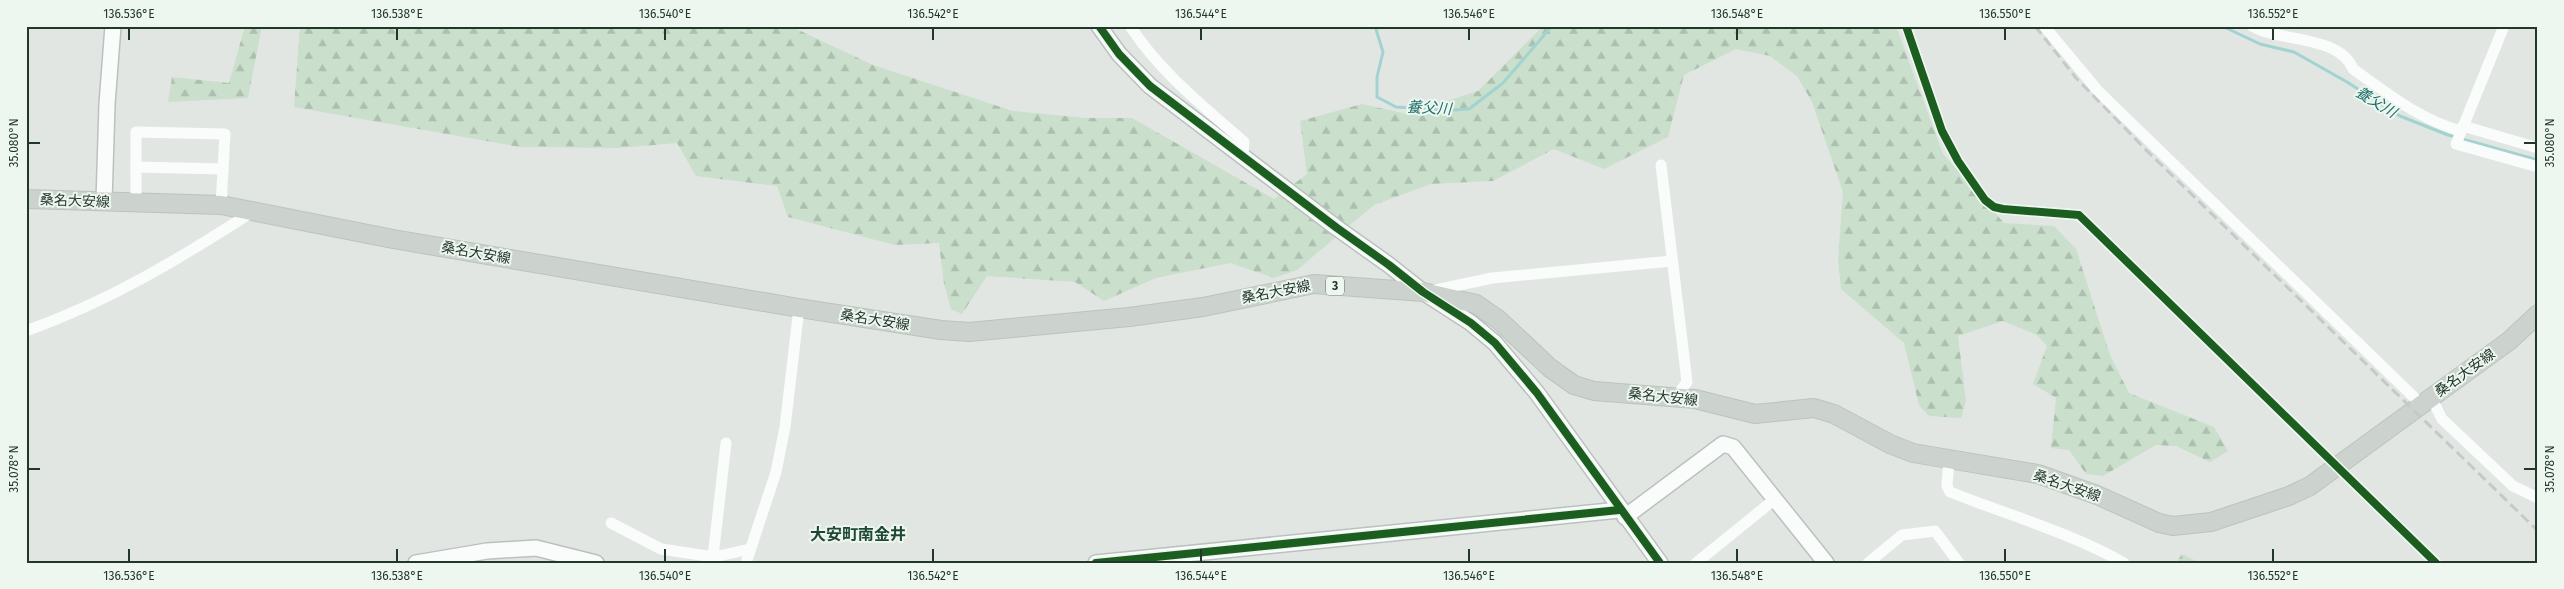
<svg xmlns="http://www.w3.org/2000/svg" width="2564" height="589" font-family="'Fira Sans','Noto Sans JP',sans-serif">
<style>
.forest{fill:url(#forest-firs)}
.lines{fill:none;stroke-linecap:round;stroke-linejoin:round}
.stream{stroke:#a3d3d0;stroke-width:3}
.secondary-casing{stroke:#bac2be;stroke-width:18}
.primary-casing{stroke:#bcc3bf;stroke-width:20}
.street{stroke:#fafbfb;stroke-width:11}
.secondary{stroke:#fafbfb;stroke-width:15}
.primary{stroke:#ccd3cf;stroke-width:18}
.rail{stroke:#c5c9c7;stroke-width:3;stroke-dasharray:10 5;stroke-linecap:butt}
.cycleway-casing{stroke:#eef6f0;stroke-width:11}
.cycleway{stroke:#1b5e20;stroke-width:8}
.ticks{fill:none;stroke:#21372c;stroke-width:2}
.labels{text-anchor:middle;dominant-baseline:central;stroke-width:4;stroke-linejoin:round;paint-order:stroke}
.shield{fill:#eef6f0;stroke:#5e7067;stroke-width:1}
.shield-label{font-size:12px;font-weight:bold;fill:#21372c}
.street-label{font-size:14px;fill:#21372c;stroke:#eef6f0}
.water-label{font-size:15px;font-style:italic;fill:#1f6f6b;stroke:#eef6f0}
.quarter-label{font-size:16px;font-weight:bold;fill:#1e4835;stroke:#eef6f0}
.neatline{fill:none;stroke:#21372c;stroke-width:2}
.ticks-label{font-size:12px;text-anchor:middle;fill:#21372c}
</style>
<defs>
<pattern id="forest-firs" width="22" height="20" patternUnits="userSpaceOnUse" patternTransform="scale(1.25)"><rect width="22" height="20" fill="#cadfcc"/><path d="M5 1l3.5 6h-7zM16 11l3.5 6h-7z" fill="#adc0af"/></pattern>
</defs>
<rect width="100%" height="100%" fill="#e1e6e3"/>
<!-- forest -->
<g class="forest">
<path d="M245,26H262L248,98L168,102L172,77L229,83Z"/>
<path d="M300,26H790L873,65L1013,111L1085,118H1132L1274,199L1307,174L1300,121L1362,104L1407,114L1478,91L1543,26H1896L1943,154L2004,223L2054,226L2076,249L2110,355L2129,393L2214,427L2228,451L2210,462L2176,446L2156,445L2103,476L2086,474L2069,450L2051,448L2056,398L2033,384L2047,346L2037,335L2003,321L1958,336L1966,401L1961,418L1929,416L1919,405L1904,343L1841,289L1838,259L1843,192L1812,102L1797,76L1770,56L1736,49L1684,75L1668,137L1604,169L1554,149L1493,181L1431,184L1374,205L1297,270L1274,278L1230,263L1156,278L1104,301L1075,282L987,276L962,314L951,309L944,284L939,243L895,245L788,217L777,186L696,176L677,143L619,148L520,147L294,107Z"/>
<path d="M2182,554L2200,563H2176Z"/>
</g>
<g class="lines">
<!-- stream -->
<g class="stream">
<path d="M1375,26L1383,52L1377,77V97L1396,107L1453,110L1469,109L1503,83L1552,26"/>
<path d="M2222,26L2260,44L2294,52L2347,82L2400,116L2448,135L2538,160"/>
</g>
<defs>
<g id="secondary">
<path d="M1099,26L1119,54L1150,86L1337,228L1389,265L1423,292L1471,323L1495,343L1537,393L1660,563"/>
<path d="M104,202L107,104L113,26"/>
<path d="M1625,517L1723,444L1733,447L1826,563"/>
<path d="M416,563L487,551L536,548L596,563"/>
<path d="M1096,563L1619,510"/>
</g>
<path id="primary" d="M26,199L221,205L393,239L799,308L941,330L969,332L1129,317L1203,307L1314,284L1423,292L1476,304L1499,320L1550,368L1574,385L1594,391L1695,399L1755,414L1814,408L1834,414L1890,444L1913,453L2038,474L2097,495L2159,523L2173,526L2211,522L2289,496L2310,486L2509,341L2538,314"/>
</defs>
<!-- secondary casing -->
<use href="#secondary" class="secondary-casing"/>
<!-- primary casing -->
<use href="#primary" class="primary-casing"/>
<!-- street -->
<g class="street">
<path d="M1130,26C1160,72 1203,106 1244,142L1243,156"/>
<path d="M1906,26L1942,131L1958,161L1985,200L1994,207L2003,209L2079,215L2436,563"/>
<path d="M2044,26L2099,92L2421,404"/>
<path d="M2252,26C2278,42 2340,35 2353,69C2387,93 2420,120 2461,131"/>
<path d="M2504,26L2456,144L2538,167"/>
<path d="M2463,126L2538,148"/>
<path d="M1661,165L1687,382L1677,396"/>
<path d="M136,167L223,169"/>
<path d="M136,203V132L225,134L221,205"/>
<path d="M1431,291L1492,278L1672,261"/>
<path d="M26,331C112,300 179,259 255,210"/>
<path d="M2431,397L2442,419L2513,486L2538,498"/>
<path d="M1949,459L1947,486L1950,492C2008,515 2069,532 2124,563"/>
<path d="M611,523L661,549L714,557L750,549"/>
<path d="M713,557L726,443"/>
<path d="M746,563L776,472L785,427L799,308"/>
<path d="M1696,563L1775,499"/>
<path d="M1868,563L1902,535L1935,531L1959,563"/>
</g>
<!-- secondary -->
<use href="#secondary" class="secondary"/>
<!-- primary -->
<use href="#primary" class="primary"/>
<!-- rail -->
<path class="rail" d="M2035,26L2076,78L2146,150L2538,531"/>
<defs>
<g id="cycleway">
<path d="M1099,26L1119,54L1150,86L1337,228L1389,265L1423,292L1471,323L1495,343L1537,393L1660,563"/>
<path d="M1906,26L1942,131L1958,161L1985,200L1994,207L2003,209L2079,215L2436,563"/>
<path d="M1096,563L1619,510"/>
</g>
</defs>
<!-- cycleway casing -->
<use href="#cycleway" class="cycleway-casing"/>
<!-- cycleway -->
<use href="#cycleway" class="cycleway"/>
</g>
<!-- ticks -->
<path class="ticks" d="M129,28V40M397,28V40M665,28V40M933,28V40M1201,28V40M1469,28V40M1737,28V40M2005,28V40M2273,28V40M28,143H40M2524,143H2536M28,469H40M2524,469H2536M129,549V562M397,549V562M665,549V562M933,549V562M1201,549V562M1469,549V562M1737,549V562M2005,549V562M2273,549V562"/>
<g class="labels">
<!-- shield labels -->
<rect class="shield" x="1326" y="276.5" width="18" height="19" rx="4"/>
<g class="shield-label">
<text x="1335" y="286">3</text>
</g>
<!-- street labels -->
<g class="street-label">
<text transform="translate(75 201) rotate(2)">桑名大安線</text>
<text transform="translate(476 253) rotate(10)">桑名大安線</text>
<text transform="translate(1276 292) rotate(-11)">桑名大安線</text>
<text transform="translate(875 320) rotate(9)">桑名大安線</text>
<text transform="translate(2465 373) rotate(-36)">桑名大安線</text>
<text transform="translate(1663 397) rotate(6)">桑名大安線</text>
<text transform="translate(2067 486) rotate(19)">桑名大安線</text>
</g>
<!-- water labels -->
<g class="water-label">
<text transform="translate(2376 102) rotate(31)">養父川</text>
<text transform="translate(1429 108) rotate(3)">養父川</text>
</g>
<!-- quarter labels -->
<g class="quarter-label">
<text x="858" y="534">大安町南金井</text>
</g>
</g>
<!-- border -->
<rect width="2564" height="589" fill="none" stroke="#eef6f0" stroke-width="55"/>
<rect x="28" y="28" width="2508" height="534" class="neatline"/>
<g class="ticks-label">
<text x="129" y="18">136.536°E</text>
<text x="397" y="18">136.538°E</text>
<text x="665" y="18">136.540°E</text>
<text x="933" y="18">136.542°E</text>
<text x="1201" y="18">136.544°E</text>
<text x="1469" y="18">136.546°E</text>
<text x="1737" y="18">136.548°E</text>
<text x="2005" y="18">136.550°E</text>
<text x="2273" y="18">136.552°E</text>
<text transform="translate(14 143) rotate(-90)" y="4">35.080°N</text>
<text transform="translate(2550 143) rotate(-90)" y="4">35.080°N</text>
<text transform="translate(14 469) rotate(-90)" y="4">35.078°N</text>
<text transform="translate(2550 469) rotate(-90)" y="4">35.078°N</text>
<text x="129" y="580">136.536°E</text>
<text x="397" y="580">136.538°E</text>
<text x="665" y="580">136.540°E</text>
<text x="933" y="580">136.542°E</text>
<text x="1201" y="580">136.544°E</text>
<text x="1469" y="580">136.546°E</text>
<text x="1737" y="580">136.548°E</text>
<text x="2005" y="580">136.550°E</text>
<text x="2273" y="580">136.552°E</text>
</g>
</svg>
